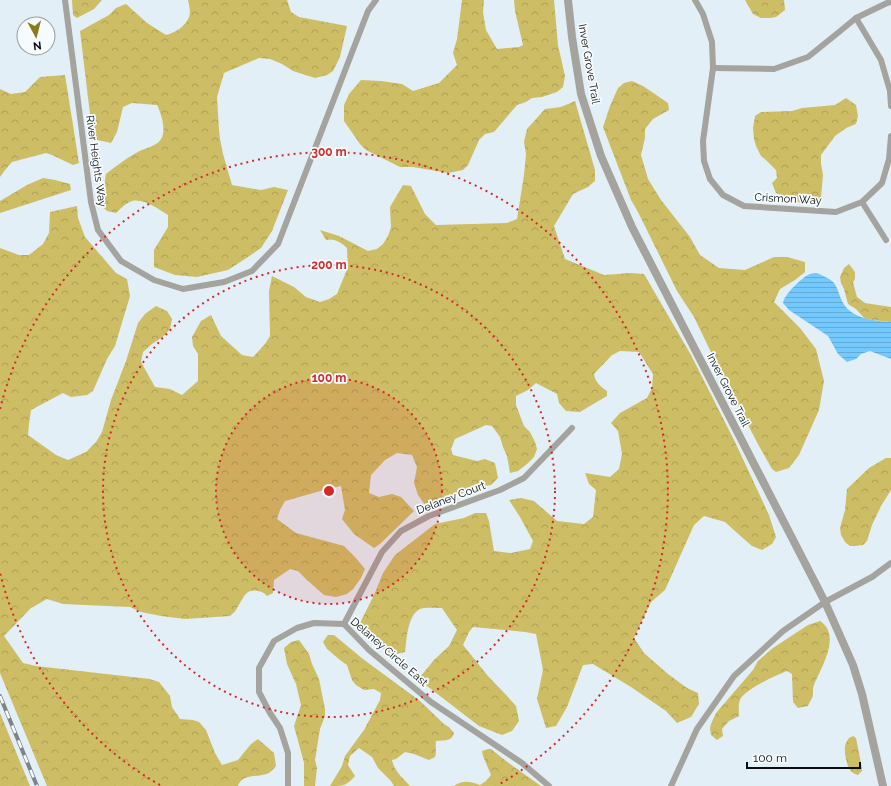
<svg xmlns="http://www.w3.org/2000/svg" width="891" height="786" font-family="Raleway,sans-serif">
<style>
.forest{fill:url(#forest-crowns)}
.water{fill:url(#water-rules)}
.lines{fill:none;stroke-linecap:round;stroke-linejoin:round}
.minor{stroke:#a4a39e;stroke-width:6}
.tertiary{stroke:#a4a39e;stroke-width:8}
.rail-casing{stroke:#7c8489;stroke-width:4}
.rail{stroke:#f6fbfe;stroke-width:2.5;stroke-dasharray:8;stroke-linecap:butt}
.ring{fill:none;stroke:#d62828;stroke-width:2;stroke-dasharray:2 4}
.labels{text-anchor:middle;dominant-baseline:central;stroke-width:3.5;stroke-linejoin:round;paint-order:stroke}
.street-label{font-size:11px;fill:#0b0e11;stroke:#f6fbfe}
.centre{fill:#d62828;stroke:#f6fbfe;stroke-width:2}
.ring-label{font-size:12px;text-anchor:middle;font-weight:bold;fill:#d62828;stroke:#f6fbfe;stroke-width:3.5;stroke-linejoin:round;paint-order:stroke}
</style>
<defs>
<pattern id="forest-crowns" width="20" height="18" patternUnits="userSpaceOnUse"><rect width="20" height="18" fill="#cdbd65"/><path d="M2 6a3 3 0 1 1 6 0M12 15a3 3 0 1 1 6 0" fill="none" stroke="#afa157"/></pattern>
<pattern id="water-rules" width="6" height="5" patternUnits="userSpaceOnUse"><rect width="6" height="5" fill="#73c9fc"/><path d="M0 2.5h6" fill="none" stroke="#62abd7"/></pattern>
</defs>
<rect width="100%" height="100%" fill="#e3eff6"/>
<!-- forest -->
<g class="forest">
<path d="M72,0H102L94,9L77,18L73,15Z"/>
<path d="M188,0H287L291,12L299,17L347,26L340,57L333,71L327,75L315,78L293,71L282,64L270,59L259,58L224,73L217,97L219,130L220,139L223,154L232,185L261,190L274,187L288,190L272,231L261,248L248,257L228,270L197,277L175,275L154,267V250L168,227V215C158,209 144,198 132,201C126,203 120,209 116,213L107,211L102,206V198L106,174C115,167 125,159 136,153C142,149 150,148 156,144C169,137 162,115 157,105L132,103L123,107L117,132L111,143L93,139L80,31L109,15L116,8L126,4L147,23L166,35C175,33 186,26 189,17C191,12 189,5 188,0Z"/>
<path d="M462,0H484L483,12L486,30L497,49L519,47L523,45L515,11L514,0H554L558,45L565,76L563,87L557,92L542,97L532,98L526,102L517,105L494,132L485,134L479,140L468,165L463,170L448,173L413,167H400L366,150L360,144L344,121V105L349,94L361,80L381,81L402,84L413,91L439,83L457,65L453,53L457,39Z"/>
<path d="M745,0H784L785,10L776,17L770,18H761L753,14Z"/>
<path d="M65,75L79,163L73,165L52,155L46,153L12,162L5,170L0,177V89L11,94L25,92L40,77Z"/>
<path d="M632,81L643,86L668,103L669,110L653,119L645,129V138L641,155L648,179L661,200L690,237L700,255L719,268L745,270L774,257H787L805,262V272L795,280L780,289L774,302L800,328L816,349L824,381L819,410L799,455L789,468L776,472L772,469L759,446L722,375L694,317L677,291L638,212L631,200L603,127L610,106L618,88L624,83Z"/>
<path d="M846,98L856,105L858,116L856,124L846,128L835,136L821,155V164L823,175L821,197L814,202L801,203L776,193L772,183L777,178L776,170L767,161L761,156L756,146L754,139L753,128L755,116L761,112L792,111L802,108L835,105Z"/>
<path d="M575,101L595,170V181L588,187L573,194L554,226L565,259L604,275L630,273L644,274L691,355L735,442L769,515L776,537L772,544L762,550L752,546L745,540L725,522L704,516L694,525L665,590L651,602L634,638L644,653L668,674L687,688L698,693L699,704L691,717L677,723L666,711L631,687L593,664L583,665L567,707L556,726L546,728L537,699L543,670L536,634L525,632L473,627L469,632L463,645L488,676L508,697L516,706L519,721L512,731L502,735L479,726L427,686L420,677L434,660L449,646L457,630L442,608C437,608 424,607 420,609C407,616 407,639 405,652L393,655C378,645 369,641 359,625L374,595L383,573L395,555L435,524L464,518L475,513H486L489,521L494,551L511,553L530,549L533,541L520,517L509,500L521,498L534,501L557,521L584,524L593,517L596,490L589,484L585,473L610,477L619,469L622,454L618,431L611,423L620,413L647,398L652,388L653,374L639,352L620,351L612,355L594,374C595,382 601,387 607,391V396L590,406L580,412L566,411L559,403L557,394L536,383L528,390L516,396V405L524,426L530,432L535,442L537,449L534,457L527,464L518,471L510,473L507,456L503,447L500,437L492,426L486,425L455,439L451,449L453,455L477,461L485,459L495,463L498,478L491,485L477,487L441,502L425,505L418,495L414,483L417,467L412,455L397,453L385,460L371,475L369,493L379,497L392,494L401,497L414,511L380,544L374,548L354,534L342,519L345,510L341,486L324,490L285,501L280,510L277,519L296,533L344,546L355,557L365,569L361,578L353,589L347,594L336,597L324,595L306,579L298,571L290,569L274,580L273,593L267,596C264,593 263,592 258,591C245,588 243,599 237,608C236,611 233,613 230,616L185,619L161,616L141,612L130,607L63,604L47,599L31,608L4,636L23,663L36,666L150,679L159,682L170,696L172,707L180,719L193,720L199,722L206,730L215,753L222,765L238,760L251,744L258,739L274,753L276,766C274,768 272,771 269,773C259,778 242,773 238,786H47L0,673V248L19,255H29L43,244L49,233L50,212L77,206L78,218L85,237L116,273L127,279L130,296L115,346L107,359L93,391L87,395L71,397L63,393L31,410L29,424L28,435L56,455L68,460L86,452L96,442L102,432L111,400L126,361L138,323L145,314L156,306L167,311L172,319L170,329L164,336L152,344L143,352L141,362L155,387L170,389L182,395L198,381V354L193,346L192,337L201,321L211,315L221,336L242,355L253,357L265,344L270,336L269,291L272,276L294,287L306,297L320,302L329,299L337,294L348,267L347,248C341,242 334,238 326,240L320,230L339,236L368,251L377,249L383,244L388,236L391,227L390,207L403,185L411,186L425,214L436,225L507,223L517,219L524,175L526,154L524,142L527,129L545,109L561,107Z"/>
<path d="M43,178L55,180L70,184L71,190L0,213V201L27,185Z"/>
<path d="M849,264L855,272V279L853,282L857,297L865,303L891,307V322L865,319L856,309L848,304L844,289L841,283L840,277L844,268Z"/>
<path d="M886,458H891V490L881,506L872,525L867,541L863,545L855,546H850L845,542L841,535L840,528L845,510L847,489L869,468Z"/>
<path d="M820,621C842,635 821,668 814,685C812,689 814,694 812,698C811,700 809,703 808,706L798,708L793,702L792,674L787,671C776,675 744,690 740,700C738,705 739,712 739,716L729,721L722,729L723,736L717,740L711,735L710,728L711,724L716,713L753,670L758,661L773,648L808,625Z"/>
<path d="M328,635H334L363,659L420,701L444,724L449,727L454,733C452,742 443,740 436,741C435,746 437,752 435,757L429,760L414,754L405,752L396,759L392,760C394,771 403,778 410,786H394L391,781L378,768L372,757L359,748L350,756L348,765L355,776C346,786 344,786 330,786L342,766L345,756L364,730L380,700L381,693L374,689L364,690L356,685L352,680L347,665L340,660L327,649L323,642Z"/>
<path d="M299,640L309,654L312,664L319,679L325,709V716L320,729L315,760L317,768L315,786H304V763L294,726L301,705L296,684L287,664L284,648L291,642Z"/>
<path d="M0,713L30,786H0Z"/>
<path d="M853,736L856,738L862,768V771L858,775C855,774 852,773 850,770C847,766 844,752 845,747C845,744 847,741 849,738Z"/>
<path d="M488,749H491L506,761L541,786H454C462,780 471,781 480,785L486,781L491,775L483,756L482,751Z"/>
</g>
<!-- water -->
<path class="water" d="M817,273C821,275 831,279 834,283C837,286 840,298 843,303C852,319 875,321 891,322V359L870,351L861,354L856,359L847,362L838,354L828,336L789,310L783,303C784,295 802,277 810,274C812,273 815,273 817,273Z"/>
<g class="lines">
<!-- minor -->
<g class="minor">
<path d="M65,0L91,202L98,230L121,261L154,280L183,289L224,282L252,271L278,244L368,11L376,0"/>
<path d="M695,0L703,14L712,42L713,68L703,141L704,161L710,179L723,195L744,206L836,212L862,202L882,183L889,159L891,136"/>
<path d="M856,18L881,60L890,91L891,106"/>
<path d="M713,68L774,69L808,57L839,32L856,18L887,3L891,2"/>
<path d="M862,202L886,240"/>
<path d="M344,624L382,552L401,531L429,516L500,490L524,478L572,428"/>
<path d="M288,786V753L280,728L270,713L259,692V668L274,641L297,628L314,623L344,624L369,650L431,702L522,763L549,786"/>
<path d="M671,786L697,729L734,676L783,631L825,602L872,577L891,563"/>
</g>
<!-- tertiary -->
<path class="tertiary" d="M568,0L572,37L581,94L601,156L632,227L825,602L853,665L862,694L883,786"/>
<defs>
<path id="rail" d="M0,696L37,786"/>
</defs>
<!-- rail casing -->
<use href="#rail" class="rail-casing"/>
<!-- rail -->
<use href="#rail" class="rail"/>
</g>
<!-- distance rings -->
<circle cx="329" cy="491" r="113" fill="#d62828" fill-opacity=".12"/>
<g class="ring">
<circle cx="329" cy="491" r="113"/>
<circle cx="329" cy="491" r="226"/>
<path d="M160 785A339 339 0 0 1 0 573M0 409A339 339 0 1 1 498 785"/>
</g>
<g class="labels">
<!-- street labels -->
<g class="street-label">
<text transform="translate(589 64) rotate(80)">Inver Grove Trail</text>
<text transform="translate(96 161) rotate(82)">River Heights Way</text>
<text transform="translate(788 199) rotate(3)">Crismon Way</text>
<text transform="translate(728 390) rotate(63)">Inver Grove Trail</text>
<text transform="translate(451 498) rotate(-21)">Delaney Court</text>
<text transform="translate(389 652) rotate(41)">Delaney Circle East</text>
</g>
</g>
<circle cx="329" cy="491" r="6" class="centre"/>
<g class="ring-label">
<text x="329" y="156">300 m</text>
<text x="329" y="269">200 m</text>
<text x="329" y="382">100 m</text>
</g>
<!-- north arrow -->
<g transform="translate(36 36) rotate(173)"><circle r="19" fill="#f6fbfe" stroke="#989c9f"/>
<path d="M0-3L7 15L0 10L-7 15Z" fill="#8a7b21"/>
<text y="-6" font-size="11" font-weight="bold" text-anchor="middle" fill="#0b0e11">N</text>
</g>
<!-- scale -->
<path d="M747 762v6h113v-6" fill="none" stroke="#0b0e11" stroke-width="2"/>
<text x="753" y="762" font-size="12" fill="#0b0e11" stroke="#f6fbfe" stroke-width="3" paint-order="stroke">100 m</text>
</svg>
